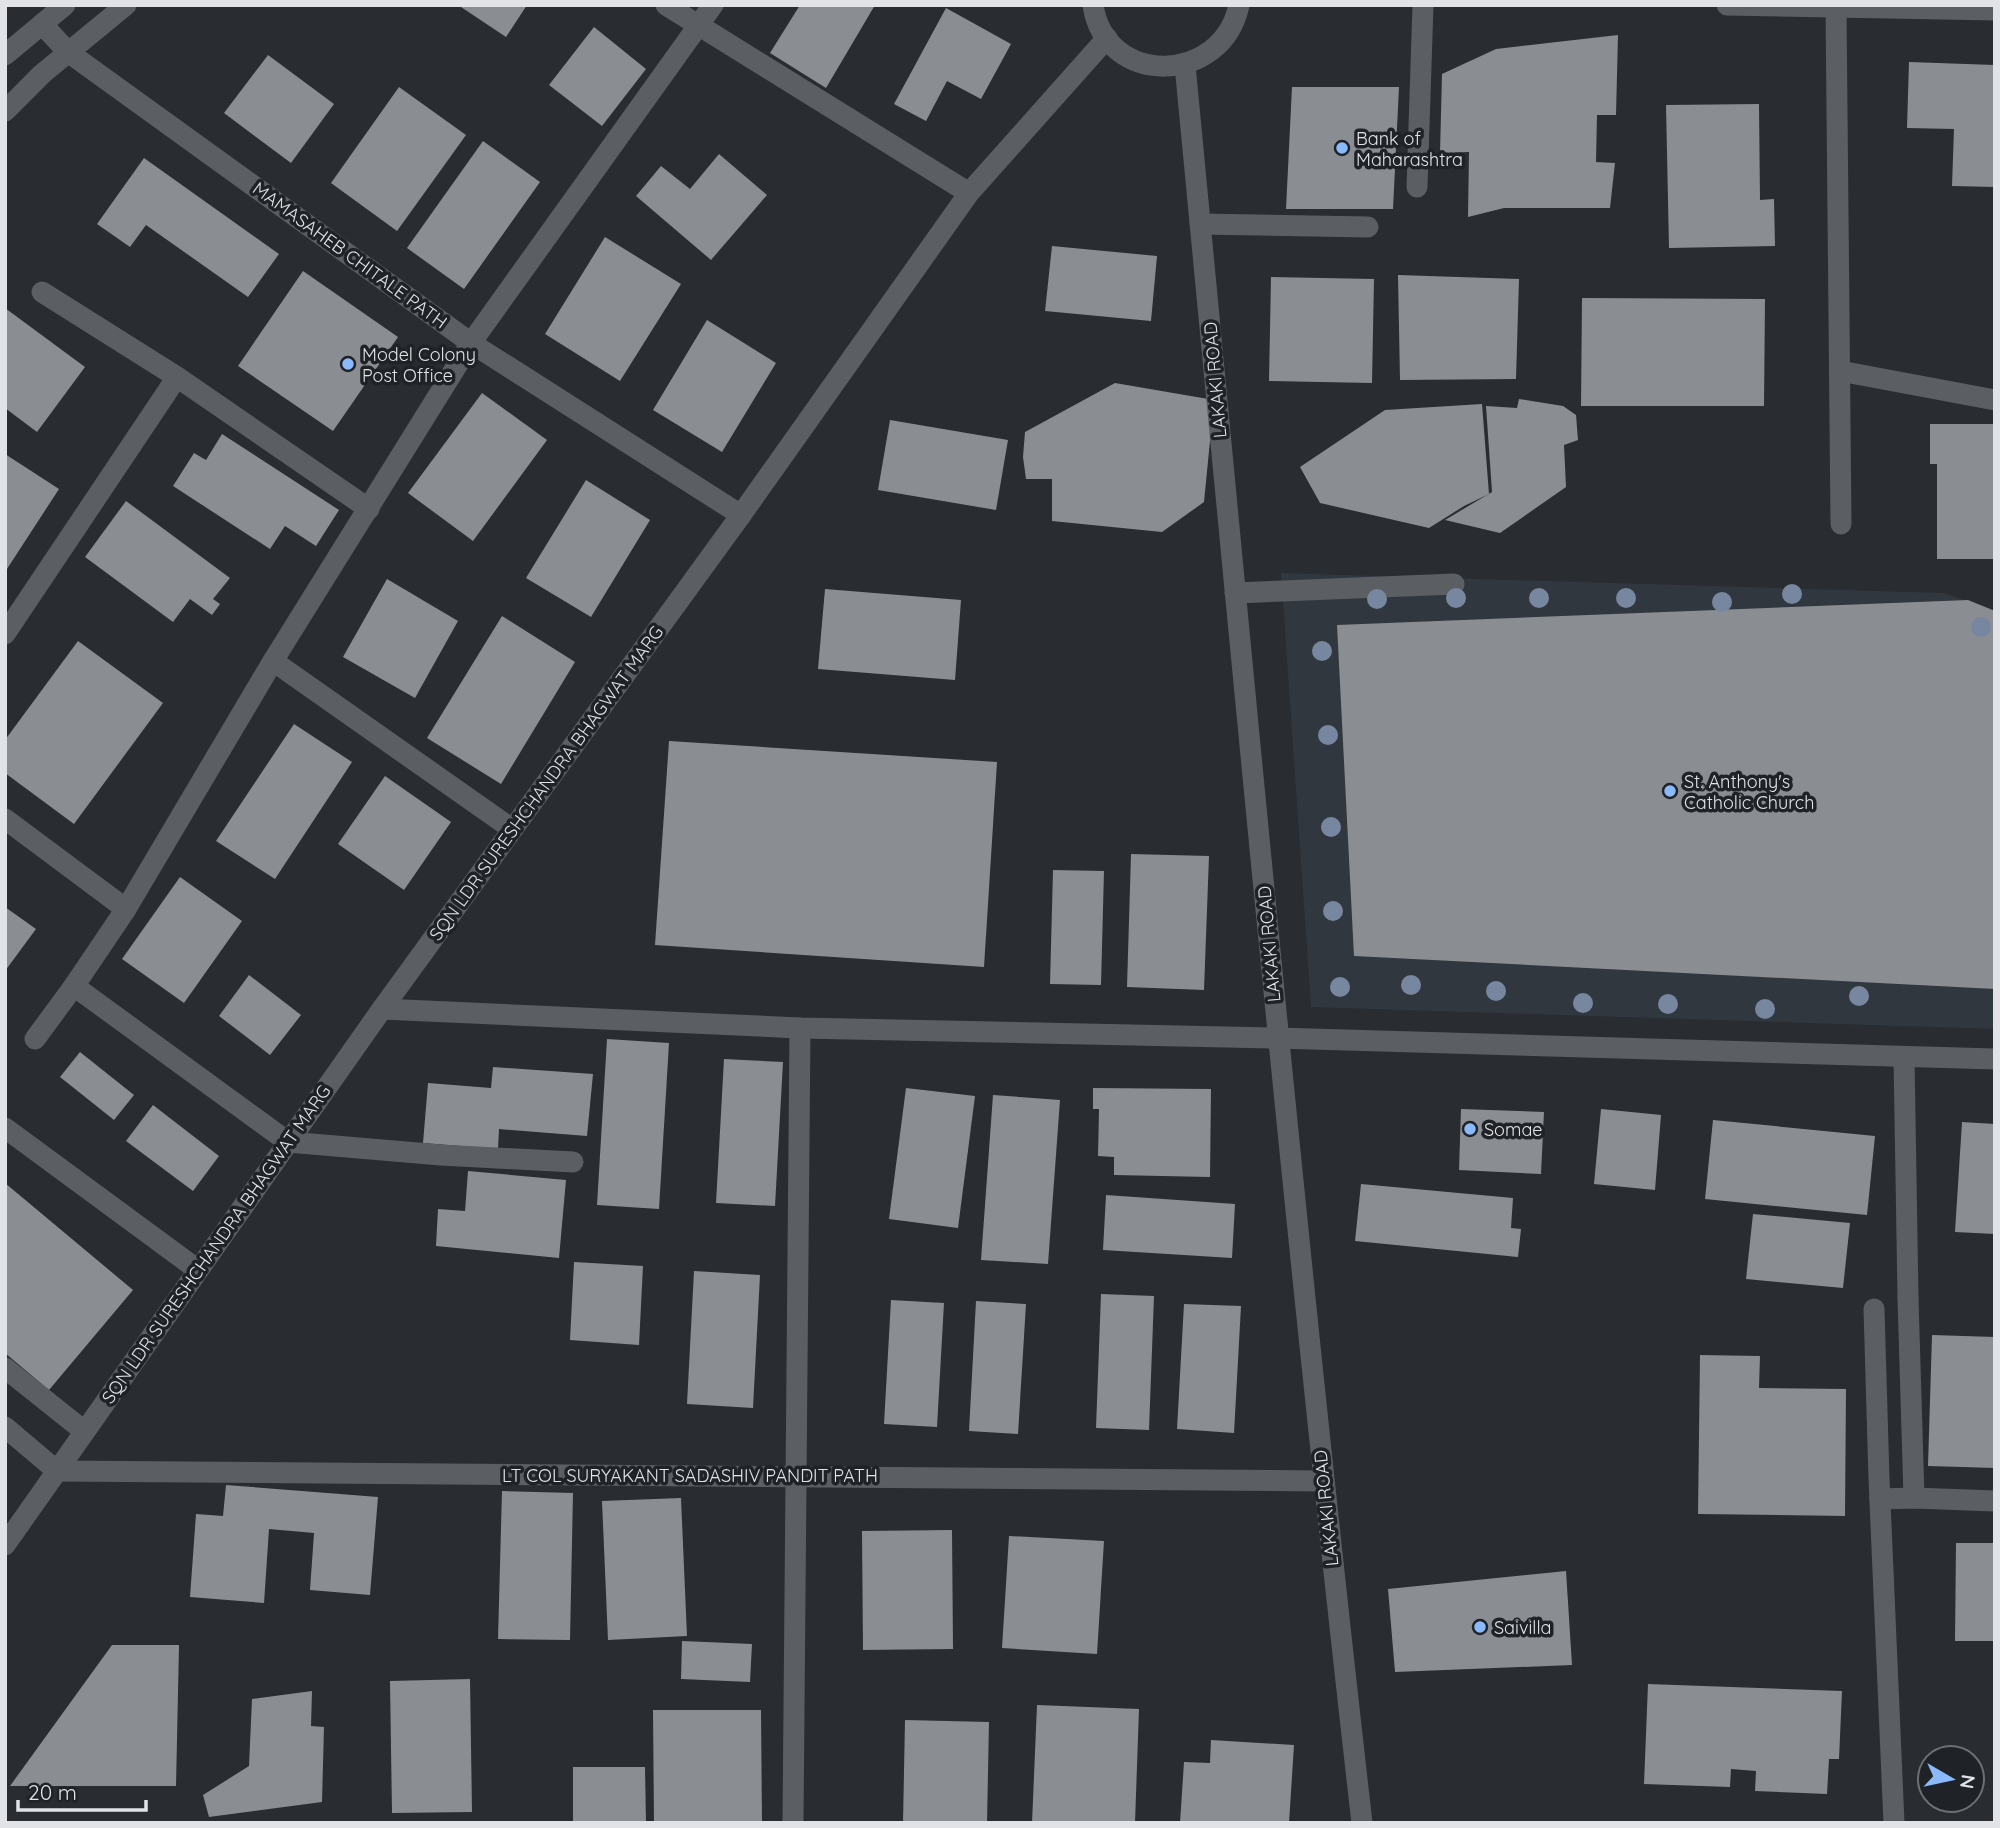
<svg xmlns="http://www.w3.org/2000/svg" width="2000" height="1828" font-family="Quicksand,sans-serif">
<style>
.built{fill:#31373f}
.building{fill:#8a8e93}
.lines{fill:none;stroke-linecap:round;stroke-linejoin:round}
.service{stroke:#5b5f63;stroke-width:21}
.minor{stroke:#5b5f63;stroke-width:21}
.tertiary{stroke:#5b5f63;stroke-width:21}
.secondary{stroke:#5b5f63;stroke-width:21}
.tree{fill:#76879f}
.poi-dot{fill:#8abafc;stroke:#1f2226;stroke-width:2.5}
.labels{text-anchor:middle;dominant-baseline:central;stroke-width:7;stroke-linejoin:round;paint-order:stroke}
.poi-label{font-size:18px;fill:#e1e3e6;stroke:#1f2226;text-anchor:start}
.street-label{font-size:18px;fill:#e1e3e6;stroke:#1f2226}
</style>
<rect width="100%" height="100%" fill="#292c30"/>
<!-- built -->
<path class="built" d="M1281,573L1944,593L1995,610V1029L1311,1007Z"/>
<!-- building -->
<g class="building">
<path d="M458,5H527L506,37Z"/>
<path d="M800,5H875L826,88L770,53Z"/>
<path d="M946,8L1011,44L981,99L947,81L926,121L894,104Z"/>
<path d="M594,27L646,69L602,126L549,85Z"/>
<path d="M1618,35L1616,115H1597L1596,162L1615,163L1610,208H1504L1468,217L1469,152L1440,153L1442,74L1496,49Z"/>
<path d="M268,55L334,104L291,163L224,113Z"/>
<path d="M1909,62L1995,65V187L1952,186L1954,129L1907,128Z"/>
<path d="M399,87L466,135L397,231L331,183Z"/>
<path d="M1292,87H1399L1393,209H1286Z"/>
<path d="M1759,104L1760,200L1774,199L1775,246L1669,248L1666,105Z"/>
<path d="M483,141L540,182L464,289L407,248Z"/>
<path d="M719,154L767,195L711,260L636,196L661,166L690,189Z"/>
<path d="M144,158L279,254L248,297L146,225L130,247L97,224Z"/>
<path d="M605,237L681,284L620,381L545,334Z"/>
<path d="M1052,246L1157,256L1151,321L1045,311Z"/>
<path d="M303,271L398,337L333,431L238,366Z"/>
<path d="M1398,275L1519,279L1516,379L1400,380Z"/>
<path d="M1271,277L1374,279L1372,383L1269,381Z"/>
<path d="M1582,298L1765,299L1764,406H1581Z"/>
<path d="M5,308L85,367L37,432L5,408Z"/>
<path d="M707,320L776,363L722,452L653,410Z"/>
<path d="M1115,383L1214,400L1204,502L1162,532L1052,521V479H1026L1023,457L1025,432Z"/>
<path d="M482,393L547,440L473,541L408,493Z"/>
<path d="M1519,399L1563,406L1576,415L1578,440L1564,445L1566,487L1500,533L1445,520L1492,492L1486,406L1517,408Z"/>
<path d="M1482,404L1489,494L1464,506L1429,528L1320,503L1300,467L1385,410Z"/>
<path d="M890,420L1008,440L996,510L878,490Z"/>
<path d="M1930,424H1995V559H1937V464H1930Z"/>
<path d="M222,434L339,510L316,546L285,526L270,549L173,486L194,453L206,460Z"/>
<path d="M5,454L59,489L5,572Z"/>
<path d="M586,480L650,520L591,617L526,578Z"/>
<path d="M126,501L230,578L213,599L220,604L212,615L190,599L173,622L85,557Z"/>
<path d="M387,579L458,621L415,698L343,657Z"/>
<path d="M825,589L961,600L955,680L818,669Z"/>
<path d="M1968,600L1995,611V989L1354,956L1337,625Z"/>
<path d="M502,616L575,662L501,784L427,738Z"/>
<path d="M78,641L163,703L74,824L5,773V740Z"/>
<path d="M294,724L352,762L275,879L216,841Z"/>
<path d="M669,741L997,762L984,967L655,945Z"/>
<path d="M385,776L451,822L404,890L338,844Z"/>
<path d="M1131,854L1209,856L1204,990L1127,987Z"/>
<path d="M1053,870L1104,871L1101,985L1050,984Z"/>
<path d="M180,877L242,921L184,1003L122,959Z"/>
<path d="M5,907L36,929L5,971Z"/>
<path d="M249,975L301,1015L270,1055L219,1016Z"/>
<path d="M607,1039L669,1043L659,1209L597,1205Z"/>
<path d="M80,1052L134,1095L114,1120L60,1077Z"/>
<path d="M724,1059L783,1062L775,1206L716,1203Z"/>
<path d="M493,1067L593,1074L587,1136L499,1129L498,1149L423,1143L428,1083L491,1088Z"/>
<path d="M906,1088L975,1096L958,1228L889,1219Z"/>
<path d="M1093,1088L1211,1089L1210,1177L1114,1175V1157L1098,1156L1099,1109H1093Z"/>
<path d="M993,1095L1060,1100L1048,1264L981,1260Z"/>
<path d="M153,1105L219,1156L193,1191L126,1141Z"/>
<path d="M1461,1109L1544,1112L1541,1174L1459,1170Z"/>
<path d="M1601,1109L1661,1115L1655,1190L1594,1184Z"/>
<path d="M1713,1120L1875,1136L1867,1215L1705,1199Z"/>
<path d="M1962,1122L1995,1124V1234L1955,1232Z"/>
<path d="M468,1171L566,1180L559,1258L436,1246L438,1209L465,1211Z"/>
<path d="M5,1183L133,1290L49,1390L5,1353Z"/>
<path d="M1361,1184L1513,1198L1511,1228L1521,1229L1518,1257L1355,1241Z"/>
<path d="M1106,1195L1235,1204L1232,1258L1103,1250Z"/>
<path d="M1753,1214L1850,1223L1843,1288L1746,1279Z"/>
<path d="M574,1262L643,1266L639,1345L570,1340Z"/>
<path d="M694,1271L760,1275L753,1408L687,1404Z"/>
<path d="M1101,1294L1154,1296L1149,1430L1096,1428Z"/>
<path d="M891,1300L944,1303L937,1427L884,1424Z"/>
<path d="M976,1301L1026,1304L1018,1434L969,1431Z"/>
<path d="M1184,1304L1241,1306L1234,1433L1177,1429Z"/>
<path d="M1932,1335L1995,1337V1468L1928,1466Z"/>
<path d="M1700,1355L1760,1356L1759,1388L1846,1389L1845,1516L1698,1514Z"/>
<path d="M226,1485L378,1497L370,1595L310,1590L314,1533L269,1529L264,1603L190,1597L196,1514L223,1516Z"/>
<path d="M502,1491L573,1493L570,1640L498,1639Z"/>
<path d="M681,1498L687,1636L608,1640L602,1501Z"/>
<path d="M952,1530L953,1649L863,1650L862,1531Z"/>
<path d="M1009,1536L1104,1541L1097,1654L1002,1648Z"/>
<path d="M1956,1543H1995V1641H1955Z"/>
<path d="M1566,1571L1572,1665L1395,1672L1388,1589Z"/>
<path d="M682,1641L752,1644L750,1682L681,1679Z"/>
<path d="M112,1645H179L176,1786H10Z"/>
<path d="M470,1679L472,1812L392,1813L390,1681Z"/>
<path d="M1648,1684L1842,1691L1839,1759H1829L1827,1794L1755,1791L1756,1771L1731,1769L1730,1787L1644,1784Z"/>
<path d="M312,1691L311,1726L324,1727L322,1802L209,1817L203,1795L249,1766L252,1699Z"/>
<path d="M1037,1705L1139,1709L1135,1823H1032Z"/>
<path d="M653,1710H761L762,1823H654Z"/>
<path d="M905,1720L989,1722L987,1823H903Z"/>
<path d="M1211,1740L1294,1745L1289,1823H1180L1184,1762L1210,1763Z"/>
<path d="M573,1767H645L646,1823H573Z"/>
</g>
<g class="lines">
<!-- service -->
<g class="service">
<path d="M1417,187L1423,5"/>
<path d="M1200,224L1368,227"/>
<path d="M1235,593L1454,584"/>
<path d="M5,1128L198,1270"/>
<path d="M288,1142L441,1155L573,1162"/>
<path d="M1908,1298L1914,1498"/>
<path d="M5,1368L84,1431"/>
<path d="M1880,1499L1914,1498L1995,1501"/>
</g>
<!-- minor -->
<g class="minor">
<path d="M666,5L969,193"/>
<path d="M1836,7L1841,524"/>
<path d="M42,24L68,52L471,343L741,515"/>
<path d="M42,292L177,377L369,509"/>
<path d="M1840,371L1995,400"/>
<path d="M5,634L177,377"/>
<path d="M273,661L512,829"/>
<path d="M5,819L126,909"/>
<path d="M74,986L288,1142"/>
<path d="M382,1009L800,1028L1277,1038L1995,1059"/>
<path d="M35,1039L74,986L126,909L273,661L471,343L713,5"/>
<path d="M1904,1057L1908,1298"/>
<path d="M1874,1309L1879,1479L1894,1823"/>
<path d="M5,1427L57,1471L1323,1481"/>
<path d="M793,1823L800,1028"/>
</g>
<!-- tertiary -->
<g class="tertiary">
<path d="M1727,5L1995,10"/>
<path d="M5,55L65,5"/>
<path d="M5,111L42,74L126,5"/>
<path d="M5,1545L382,1009L741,515L969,193L1107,38"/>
</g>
<!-- secondary -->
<g class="secondary">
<path d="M1093,5C1105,87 1222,86 1239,5"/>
<path d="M1185,65C1241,651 1295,1238 1362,1823"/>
</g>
</g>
<!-- trees -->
<g class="tree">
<circle cx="1792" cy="594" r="10"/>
<circle cx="1456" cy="598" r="10"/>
<circle cx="1539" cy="598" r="10"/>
<circle cx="1626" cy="598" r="10"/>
<circle cx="1377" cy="599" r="10"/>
<circle cx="1722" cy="602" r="10"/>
<circle cx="1981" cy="627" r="10"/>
<circle cx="1322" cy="651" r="10"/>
<circle cx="1328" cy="735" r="10"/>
<circle cx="1331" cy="827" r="10"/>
<circle cx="1333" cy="911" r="10"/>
<circle cx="1411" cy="985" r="10"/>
<circle cx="1340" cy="987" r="10"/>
<circle cx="1496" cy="991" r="10"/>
<circle cx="1859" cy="996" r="10"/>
<circle cx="1583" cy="1003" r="10"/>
<circle cx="1668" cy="1004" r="10"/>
<circle cx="1765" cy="1009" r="10"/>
</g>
<!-- markers -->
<g class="poi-dot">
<circle cx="1342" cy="148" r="7"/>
<circle cx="348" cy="364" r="7"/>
<circle cx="1670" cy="791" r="7"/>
<circle cx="1470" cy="1129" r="7"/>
<circle cx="1480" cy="1627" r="7"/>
</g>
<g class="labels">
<!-- poi labels -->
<g class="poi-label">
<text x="1356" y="138">Bank of<tspan x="1356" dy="21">Maharashtra</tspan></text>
<text x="362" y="354">Model Colony<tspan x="362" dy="21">Post Office</tspan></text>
<text x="1684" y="781">St. Anthony's<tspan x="1684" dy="21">Catholic Church</tspan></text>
<text x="1484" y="1129">Somae</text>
<text x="1494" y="1627">Saivilla</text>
</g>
<!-- street labels -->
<g class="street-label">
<text transform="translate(350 255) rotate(36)">MAMASAHEB CHITALE PATH</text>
<text transform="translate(1215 380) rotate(-95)">LAKAKI ROAD</text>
<text transform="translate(546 783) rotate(-54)">SQN LDR SURESHCHANDRA BHAGWAT MARG</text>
<text transform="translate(1269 944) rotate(-95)">LAKAKI ROAD</text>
<text transform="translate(216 1244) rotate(-55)">SQN LDR SURESHCHANDRA BHAGWAT MARG</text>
<text x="690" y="1475">LT COL SURYAKANT SADASHIV PANDIT PATH</text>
<text transform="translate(1326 1508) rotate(-96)">LAKAKI ROAD</text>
</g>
</g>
<!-- border -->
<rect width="2000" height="1828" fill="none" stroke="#e1e3e6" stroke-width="14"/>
<!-- north arrow -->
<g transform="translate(1951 1779) rotate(99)"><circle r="33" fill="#1f2226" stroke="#6d6f73" stroke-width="2"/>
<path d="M0-5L12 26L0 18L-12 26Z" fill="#8abafc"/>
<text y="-10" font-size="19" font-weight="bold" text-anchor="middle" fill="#e1e3e6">N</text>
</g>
<!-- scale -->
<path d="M18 1800v10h128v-10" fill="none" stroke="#e1e3e6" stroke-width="3.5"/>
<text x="28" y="1800" font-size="21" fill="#e1e3e6" stroke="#1f2226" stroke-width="5" paint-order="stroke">20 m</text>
</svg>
